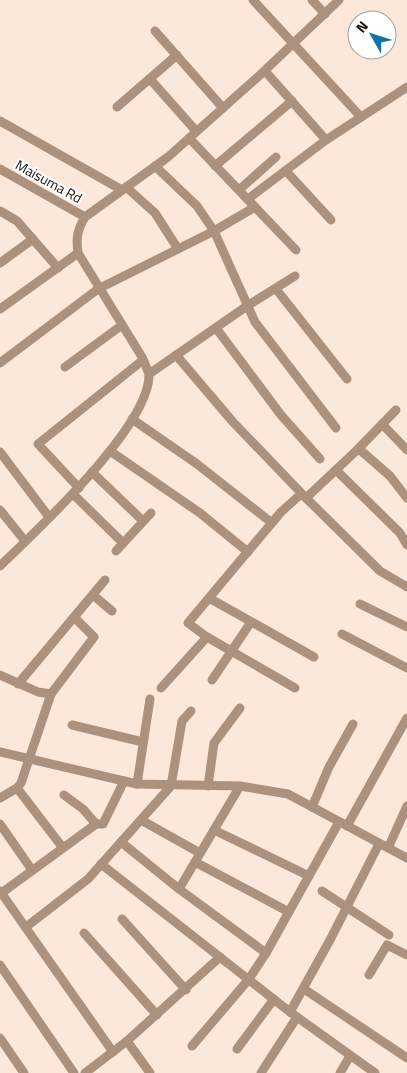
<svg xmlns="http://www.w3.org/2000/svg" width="407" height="1073" font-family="'Titillium Web',sans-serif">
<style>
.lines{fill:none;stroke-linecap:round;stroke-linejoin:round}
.minor{stroke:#ac917e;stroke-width:9}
.labels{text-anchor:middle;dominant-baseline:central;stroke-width:4.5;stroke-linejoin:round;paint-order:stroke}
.street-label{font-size:14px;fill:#180d06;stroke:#fff}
</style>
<rect width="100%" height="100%" fill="#fce8db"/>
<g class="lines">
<!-- minor -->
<g class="minor">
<path d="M253,0L361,117"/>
<path d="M312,0L325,14"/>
<path d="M155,31L223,108"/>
<path d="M265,71L326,140"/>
<path d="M150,79L196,131"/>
<path d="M117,107L177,55"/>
<path d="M0,121L122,190"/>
<path d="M189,138L296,250"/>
<path d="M155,166L197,206L214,231L255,322L336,428"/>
<path d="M215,166L292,101"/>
<path d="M0,169L85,217"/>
<path d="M286,171L331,220"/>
<path d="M126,187L155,213L178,249"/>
<path d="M239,190L276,157"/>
<path d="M248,199L326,140L407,87"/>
<path d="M0,211L17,221L58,268"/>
<path d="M0,263L33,239"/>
<path d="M276,289L347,379"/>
<path d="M0,309L78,253"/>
<path d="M216,328L281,415L320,459"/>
<path d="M176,355L233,422L306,498L380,571L407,587"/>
<path d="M0,363L98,289L214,231L255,207"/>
<path d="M65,367L122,325"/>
<path d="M149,374L247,306L295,276"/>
<path d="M132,419L197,464L272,523"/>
<path d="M382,424L407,450"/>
<path d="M359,449L390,476L407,498"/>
<path d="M110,451L200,513L248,552"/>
<path d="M0,452L49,517"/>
<path d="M336,470L400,533L407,545"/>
<path d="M92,472L142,520"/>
<path d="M79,488L38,444L143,360"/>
<path d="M73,494L123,543"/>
<path d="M306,498L356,451L396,410"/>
<path d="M0,510L25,541"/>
<path d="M116,551L151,513"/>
<path d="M0,566C37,530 149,427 149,375C148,370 144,362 142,357L78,253C76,239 77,230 85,217L168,157L260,75L339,0"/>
<path d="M93,595L112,611"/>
<path d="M209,598L314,657"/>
<path d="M360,604L407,627"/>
<path d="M342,634L407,668"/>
<path d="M0,675L38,692L51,694L94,637L75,618"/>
<path d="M212,680L251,622"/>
<path d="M18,684L105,580"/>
<path d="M161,688L207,637"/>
<path d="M295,688L207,637L188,623L281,512L301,494"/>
<path d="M72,725L143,742"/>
<path d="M0,752L137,784L240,786L288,794L407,858"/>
<path d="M137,784L150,699"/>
<path d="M208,786L214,743L240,708"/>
<path d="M17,788L63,848"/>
<path d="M64,795L83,809L96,824"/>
<path d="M0,798L17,788L21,783L51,694"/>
<path d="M312,807L329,767L353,724"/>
<path d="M141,820L200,853"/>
<path d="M0,824L32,870"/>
<path d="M347,826L407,718"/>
<path d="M214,830L309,876"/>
<path d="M121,842L179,889L266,953"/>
<path d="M388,848L407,806"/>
<path d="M195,862L289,912"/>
<path d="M101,864L290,1012L375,1073"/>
<path d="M179,889L240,786"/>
<path d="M0,891L113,1052"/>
<path d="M322,891L389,935"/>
<path d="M0,894L96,824H103L124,781"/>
<path d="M122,919L186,990"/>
<path d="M26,927L88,879L171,786L182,721L191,711"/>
<path d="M84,933L157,1015"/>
<path d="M0,965L74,1073"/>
<path d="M369,975L387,945L407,955"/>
<path d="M304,989L407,1058"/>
<path d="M290,1012L330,940L379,844"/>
<path d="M0,1038L24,1073"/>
<path d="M127,1041L150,1073"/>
<path d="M192,1046L249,979L266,953L339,822"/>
<path d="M237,1049L274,999"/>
<path d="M85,1073L127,1041L220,957"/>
<path d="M261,1073L297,1017"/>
<path d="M340,1073L350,1056"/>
</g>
</g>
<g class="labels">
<!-- street labels -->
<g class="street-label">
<text transform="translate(49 181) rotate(29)">Maisuma Rd</text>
</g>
</g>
<!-- north arrow -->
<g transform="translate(372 35) rotate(309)"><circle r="24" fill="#ffffff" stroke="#a39e9b"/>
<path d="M0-4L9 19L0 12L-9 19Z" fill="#1274a1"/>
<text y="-8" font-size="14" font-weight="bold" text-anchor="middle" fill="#180d06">N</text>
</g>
</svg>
